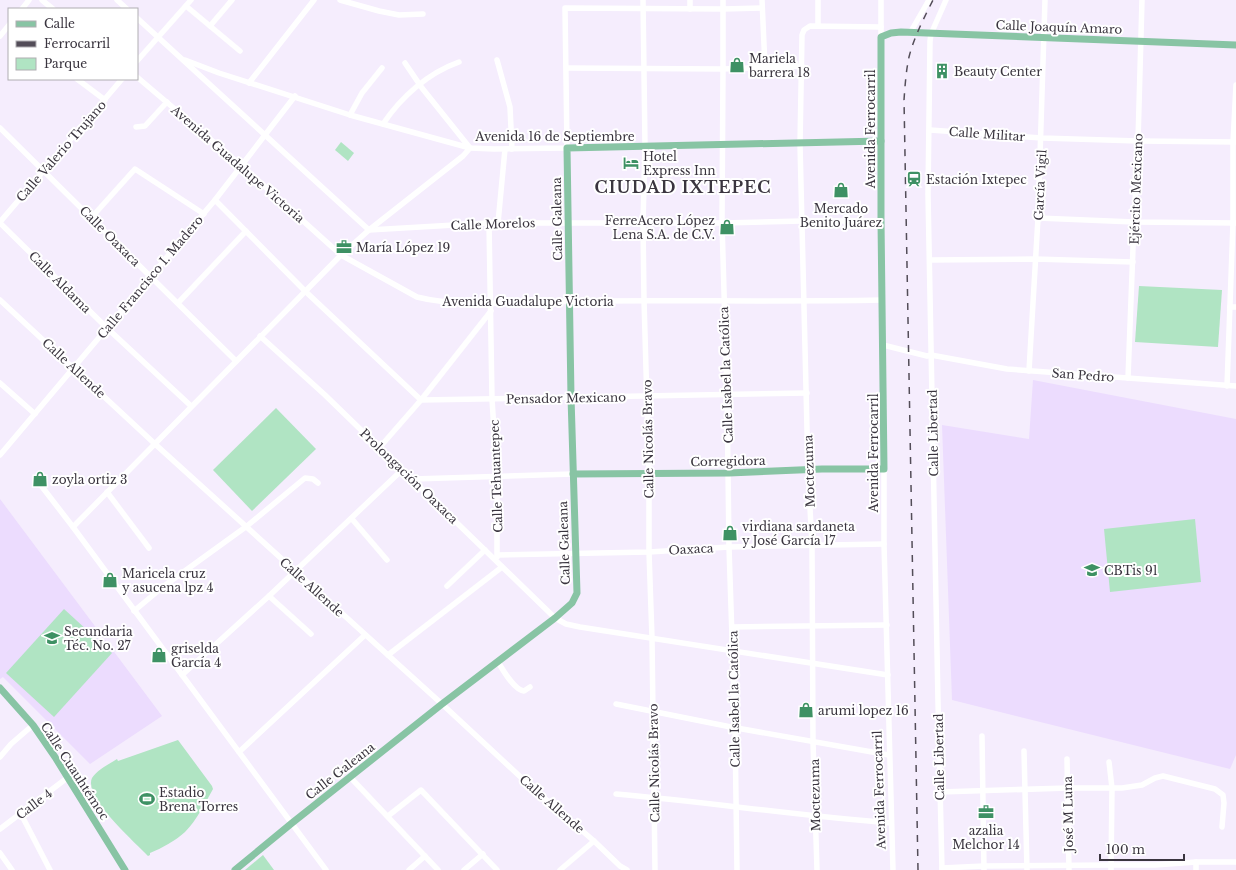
<svg xmlns="http://www.w3.org/2000/svg" width="1236" height="870" font-family="'Libre Baskerville',serif">
<style>
.built{fill:#ecdcfe}
.green{fill:#b0e4c3}
.lines{fill:none;stroke-linecap:round;stroke-linejoin:round}
.minor{stroke:#fff;stroke-width:5.5}
.major{stroke:#88c4a4;stroke-width:7}
.rail{stroke:#534d58;stroke-width:1.5;stroke-dasharray:7 7;stroke-linecap:butt}
.labels{text-anchor:middle;dominant-baseline:central;stroke-width:4;stroke-linejoin:round;paint-order:stroke}
.street-label{font-size:12px;fill:#3a353f;stroke:#fff}
.poi-label{font-size:12px;fill:#3a353f;stroke:#fff;text-anchor:start}
.district-label{font-size:16px;font-weight:bold;letter-spacing:1px;fill:#3a353f;stroke:#fff}
</style>
<rect width="100%" height="100%" fill="#f5edfd"/>
<!-- built -->
<g class="built">
<path d="M1033,380L1236,419V755L1230,769L952,700L942,425L1029,439Z"/>
<path d="M0,499L162,716L90,764L3,677L0,679Z"/>
</g>
<!-- green -->
<g class="green">
<path d="M341,142L354,153L348,161L335,150Z"/>
<path d="M1139,286L1222,290L1218,347L1135,342Z"/>
<path d="M276,408L316,449L252,511L213,470Z"/>
<path d="M1195,519L1201,582L1110,592L1104,529Z"/>
<path d="M64,609L112,653L54,717L6,673Z"/>
<path d="M178,740L212,786L213,789C205,803 197,820 185,832C175,841 162,848 150,853V855L148,856C135,842 83,797 92,778C97,770 109,764 117,759L118,761Z"/>
<path d="M263,855L274,870H245Z"/>
</g>
<g class="lines">
<!-- minor -->
<g class="minor">
<path d="M42,0L53,9"/>
<path d="M117,0L127,9"/>
<path d="M340,0L379,11L399,15L423,14"/>
<path d="M643,0L645,146L643,223L644,300L649,473V552L652,638L655,870"/>
<path d="M690,0V9"/>
<path d="M723,0V69L722,223L727,394L729,547L735,728L737,870"/>
<path d="M762,0L765,67"/>
<path d="M818,0V26"/>
<path d="M881,0V37"/>
<path d="M186,6L240,51"/>
<path d="M22,9L29,0"/>
<path d="M137,18L369,230L489,223H722L802,221H881"/>
<path d="M210,26L232,0"/>
<path d="M910,33L929,0"/>
<path d="M0,36L9,25"/>
<path d="M185,60L219,73L350,115L470,148L494,149L567,148L565,8L723,9L762,8"/>
<path d="M497,60L510,107L512,149"/>
<path d="M137,61L191,0"/>
<path d="M567,68L723,69L802,66"/>
<path d="M137,77L242,166L341,255L417,297C436,302 454,303 474,303C509,304 544,302 580,301C681,300 782,302 882,300"/>
<path d="M77,79L105,100"/>
<path d="M249,83L314,0"/>
<path d="M350,115L362,93L382,68"/>
<path d="M383,124C401,97 428,73 459,62"/>
<path d="M136,127L145,126L167,102"/>
<path d="M0,128L236,361"/>
<path d="M930,130L1042,138L1138,141L1236,142"/>
<path d="M215,200L305,291L421,400L807,393"/>
<path d="M91,218L135,169L204,214"/>
<path d="M1038,218L1134,222L1236,223"/>
<path d="M0,222L122,79"/>
<path d="M0,223L107,328L191,406"/>
<path d="M489,223L492,399L497,477V557"/>
<path d="M498,223L505,149"/>
<path d="M930,260L1035,259L1133,262"/>
<path d="M0,300L155,444L442,704L527,783L594,841L620,866L627,870"/>
<path d="M178,303L246,231"/>
<path d="M1230,307H1236"/>
<path d="M260,336L325,395L555,618L566,624L580,627L888,675"/>
<path d="M883,345L927,356L931,355L1007,369L1236,386"/>
<path d="M1029,371L1038,218L1045,0"/>
<path d="M1128,378L1134,222L1138,141L1142,0"/>
<path d="M0,383L35,414"/>
<path d="M1227,386L1233,223V142L1236,85"/>
<path d="M380,447L421,400L491,311"/>
<path d="M0,455L215,200L295,96"/>
<path d="M884,469V544L893,870"/>
<path d="M36,479L73,527L326,870"/>
<path d="M413,479L573,474"/>
<path d="M107,492L149,548"/>
<path d="M352,519L387,560"/>
<path d="M73,527L341,255L369,230L463,156L470,148L422,88L405,63"/>
<path d="M498,555L649,552L729,547L884,544"/>
<path d="M447,586L485,550"/>
<path d="M269,596L311,634"/>
<path d="M134,611L164,586L247,526L305,478L313,479L318,483"/>
<path d="M732,627L887,625"/>
<path d="M388,655L502,567"/>
<path d="M498,662C503,670 514,690 524,691L530,687"/>
<path d="M182,675L269,596L402,470"/>
<path d="M616,704L731,727L889,755"/>
<path d="M982,736L984,870"/>
<path d="M1024,751L1027,870"/>
<path d="M239,752L365,635"/>
<path d="M0,757L11,744L33,725"/>
<path d="M1067,759L1069,870"/>
<path d="M1109,762L1112,788L1111,870"/>
<path d="M351,778L438,870"/>
<path d="M940,792L1068,788H1122L1142,785L1155,778L1163,776L1215,789L1223,795L1224,803L1222,827"/>
<path d="M616,794C708,802 799,816 891,823"/>
<path d="M21,814L50,870"/>
<path d="M388,816L421,790L497,870"/>
<path d="M0,829L67,778"/>
<path d="M0,853L12,870"/>
<path d="M942,868L984,866L1111,865H1155L1196,862H1236"/>
<path d="M409,870L425,856"/>
<path d="M464,870L483,854"/>
<path d="M560,870L594,841"/>
<path d="M817,870L813,742L812,546L808,470L800,144L802,35L804,30L810,26L881,27"/>
<path d="M942,870L938,702L928,194L930,41L931,34L946,0"/>
<path d="M1196,870V862"/>
</g>
<!-- major -->
<g class="major">
<path d="M573,474L729,473L822,469H884L881,221V37L891,33L901,32L1236,45"/>
<path d="M0,688L33,725L55,757L125,870"/>
<path d="M235,870L292,823L442,704L555,618L572,603L577,593L571,397L567,148L881,141"/>
</g>
<!-- rail -->
<path class="rail" d="M918,870L904,100C905,86 906,71 909,57C914,37 924,18 933,0"/>
</g>
<!-- icons -->
<defs>
<symbol id="shop-bare" viewBox="-9 -9 18 18"><path d="M-5-2.5h2.3a2.7 3.5 0 0 1 5.4 0H5L5.5 6h-11ZM-1.5-2.5h3a1.5 2.3 0 0 0-3 0Z" fill="#3e9164" stroke="#fff" stroke-width="2.5" paint-order="stroke"/></symbol>
<symbol id="building-bare" viewBox="-9 -9 18 18"><path d="M-4-6H4V6H1V3H-1V6H-4ZM-2.5-4.3h1.7v1.8h-1.7ZM.8-4.3h1.7v1.8H.8ZM-2.5-1h1.7V.8h-1.7ZM.8-1h1.7V.8H.8Z" fill="#3e9164" stroke="#fff" stroke-width="2.5" paint-order="stroke"/></symbol>
<symbol id="hotel-bare" viewBox="-9 -9 18 18"><path d="M-6-4.5h1.5V1H6V5H4.5V3h-9V5H-6ZM-4 0a1.8 1.8 0 1 1 3.6 0ZM.5 0V-2.5h3Q6-2.5 6 0Z" fill="#3e9164" stroke="#fff" stroke-width="2.5" paint-order="stroke"/></symbol>
<symbol id="station-bare" viewBox="-9 -9 18 18"><path d="M-3-6H3Q5-6 5-4V2Q5 4 3 4L4.5 6H3L1.5 4h-3L-3 6H-4.5L-3 4Q-5 4-5 2V-4Q-5-6-3-6ZM-3.5-4v3h7v-3ZM-3.5 1v1.5H-2V1ZM2 1v1.5H3.5V1Z" fill="#3e9164" stroke="#fff" stroke-width="2.5" paint-order="stroke"/></symbol>
<symbol id="office-bare" viewBox="-9 -9 18 18"><path d="M-6-3h4V-5.5h4V-3h4V5H-6ZM-1-4.5V-3h2v-1.5ZM-6 0V1H6V0Z" fill="#3e9164" stroke="#fff" stroke-width="2.5" paint-order="stroke"/></symbol>
<symbol id="school-bare" viewBox="-9 -9 18 18"><path d="M0-5L7-2L0 1L-7-2ZM-4 1L0 2.5L4 1V4Q0 6-4 4Z" fill="#3e9164" stroke="#fff" stroke-width="2.5" paint-order="stroke"/></symbol>
<symbol id="stadium-bare" viewBox="-9 -9 18 18"><path d="M0-5a6.5 5 0 1 0 0 10a6.5 5 0 1 0 0-10ZM-3.5-1.8h7v3.6h-7Z" fill="#3e9164" stroke="#fff" stroke-width="2.5" paint-order="stroke"/></symbol>
</defs>
<g fill-rule="evenodd">
<use href="#shop-bare" x="726" y="54" width="22" height="22"/>
<use href="#building-bare" x="931" y="60" width="22" height="22"/>
<use href="#hotel-bare" x="620" y="152" width="22" height="22"/>
<use href="#station-bare" x="903" y="168" width="22" height="22"/>
<use href="#shop-bare" x="830" y="179" width="22" height="22"/>
<use href="#shop-bare" x="716" y="216" width="22" height="22"/>
<use href="#office-bare" x="333" y="236" width="22" height="22"/>
<use href="#shop-bare" x="29" y="468" width="22" height="22"/>
<use href="#shop-bare" x="719" y="522" width="22" height="22"/>
<use href="#school-bare" x="1081" y="559" width="22" height="22"/>
<use href="#shop-bare" x="99" y="569" width="22" height="22"/>
<use href="#school-bare" x="41" y="627" width="22" height="22"/>
<use href="#shop-bare" x="148" y="644" width="22" height="22"/>
<use href="#shop-bare" x="795" y="699" width="22" height="22"/>
<use href="#stadium-bare" x="136" y="788" width="22" height="22"/>
<use href="#office-bare" x="975" y="801" width="22" height="22"/>
</g>
<g class="labels">
<!-- street labels -->
<g class="street-label">
<text transform="translate(1059 27) rotate(2)">Calle Joaquín Amaro</text>
<text transform="translate(870 129) rotate(-90)">Avenida Ferrocarril</text>
<text transform="translate(987 134) rotate(4)">Calle Militar</text>
<text x="555" y="136">Avenida 16 de Septiembre</text>
<text transform="translate(61 151) rotate(-49)">Calle Valerio Trujano</text>
<text transform="translate(238 164) rotate(41)">Avenida Guadalupe Victoria</text>
<text transform="translate(1040 185) rotate(-87)">García Vigil</text>
<text transform="translate(1136 189) rotate(-88)">Ejército Mexicano</text>
<text transform="translate(557 219) rotate(-91)">Calle Galeana</text>
<text transform="translate(493 224) rotate(-2)">Calle Morelos</text>
<text transform="translate(110 236) rotate(45)">Calle Oaxaca</text>
<text transform="translate(150 277) rotate(-50)">Calle Francisco I. Madero</text>
<text transform="translate(60 282) rotate(45)">Calle Aldama</text>
<text x="528" y="301">Avenida Guadalupe Victoria</text>
<text transform="translate(74 368) rotate(43)">Calle Allende</text>
<text transform="translate(726 375) rotate(-92)">Calle Isabel la Católica</text>
<text transform="translate(1083 375) rotate(4)">San Pedro</text>
<text transform="translate(566 398) rotate(-1)">Pensador Mexicano</text>
<text transform="translate(933 433) rotate(-91)">Calle Libertad</text>
<text transform="translate(648 439) rotate(-91)">Calle Nicolás Bravo</text>
<text transform="translate(873 453) rotate(-90)">Avenida Ferrocarril</text>
<text transform="translate(728 461) rotate(-1)">Corregidora</text>
<text transform="translate(809 471) rotate(-92)">Moctezuma</text>
<text transform="translate(409 476) rotate(44)">Prolongación Oaxaca</text>
<text transform="translate(496 476) rotate(-92)">Calle Tehuantepec</text>
<text transform="translate(564 543) rotate(-92)">Calle Galeana</text>
<text transform="translate(691 549) rotate(-3)">Oaxaca</text>
<text transform="translate(312 587) rotate(42)">Calle Allende</text>
<text transform="translate(734 699) rotate(-91)">Calle Isabel la Católica</text>
<text transform="translate(939 757) rotate(-91)">Calle Libertad</text>
<text transform="translate(654 763) rotate(-91)">Calle Nicolás Bravo</text>
<text transform="translate(75 771) rotate(57)">Calle Cuauhtémoc</text>
<text transform="translate(340 771) rotate(-38)">Calle Galeana</text>
<text transform="translate(879 790) rotate(-92)">Avenida Ferrocarril</text>
<text transform="translate(815 795) rotate(-91)">Moctezuma</text>
<text transform="translate(34 804) rotate(-37)">Calle 4</text>
<text transform="translate(552 804) rotate(41)">Calle Allende</text>
<text transform="translate(1068 814) rotate(-91)">José M Luna</text>
</g>
<!-- poi labels -->
<g class="poi-label">
<text x="749" y="58">Mariela<tspan x="749" dy="14">barrera 18</tspan></text>
<text x="954" y="71">Beauty Center</text>
<text x="643" y="156">Hotel<tspan x="643" dy="14">Express Inn</tspan></text>
<text x="926" y="179">Estación Ixtepec</text>
<text x="841" y="208" text-anchor="middle">Mercado<tspan x="841" dy="14">Benito Juárez</tspan></text>
<text x="715" y="220" text-anchor="end">FerreAcero López<tspan x="715" dy="14">Lena S.A. de C.V.</tspan></text>
<text x="356" y="247">María López 19</text>
<text x="52" y="479">zoyla ortiz 3</text>
<text x="742" y="526">virdiana sardaneta<tspan x="742" dy="14">y José García 17</tspan></text>
<text x="1104" y="570">CBTis 91</text>
<text x="122" y="573">Maricela cruz<tspan x="122" dy="14">y asucena lpz 4</tspan></text>
<text x="64" y="631">Secundaria<tspan x="64" dy="14">Téc. No. 27</tspan></text>
<text x="171" y="648">griselda<tspan x="171" dy="14">García 4</tspan></text>
<text x="818" y="710">arumi lopez 16</text>
<text x="159" y="792">Estadio<tspan x="159" dy="14">Brena Torres</tspan></text>
<text x="986" y="830" text-anchor="middle">azalia<tspan x="986" dy="14">Melchor 14</tspan></text>
</g>
<!-- district labels -->
<g class="district-label">
<text x="683" y="187">CIUDAD IXTEPEC</text>
</g>
</g>
<!-- legend -->
<rect x="8" y="8" width="130" height="72" fill="#ffffff" stroke="#b0aeb2"/>
<rect x="16" y="21" width="20" height="6" fill="#88c4a4" stroke="#b0aeb2"/>
<text x="44" y="28" font-size="12" fill="#3a353f">Calle</text>
<rect x="16" y="41" width="20" height="6" fill="#534d58" stroke="#b0aeb2"/>
<text x="44" y="48" font-size="12" fill="#3a353f">Ferrocarril</text>
<rect x="16" y="58" width="20" height="12" fill="#b0e4c3" stroke="#b0aeb2"/>
<text x="44" y="68" font-size="12" fill="#3a353f">Parque</text>
<!-- scale -->
<path d="M1100 854v6h84v-6" fill="none" stroke="#3a353f" stroke-width="2"/>
<text x="1106" y="854" font-size="12" fill="#3a353f" stroke="#ffffff" stroke-width="3" paint-order="stroke">100 m</text>
</svg>
